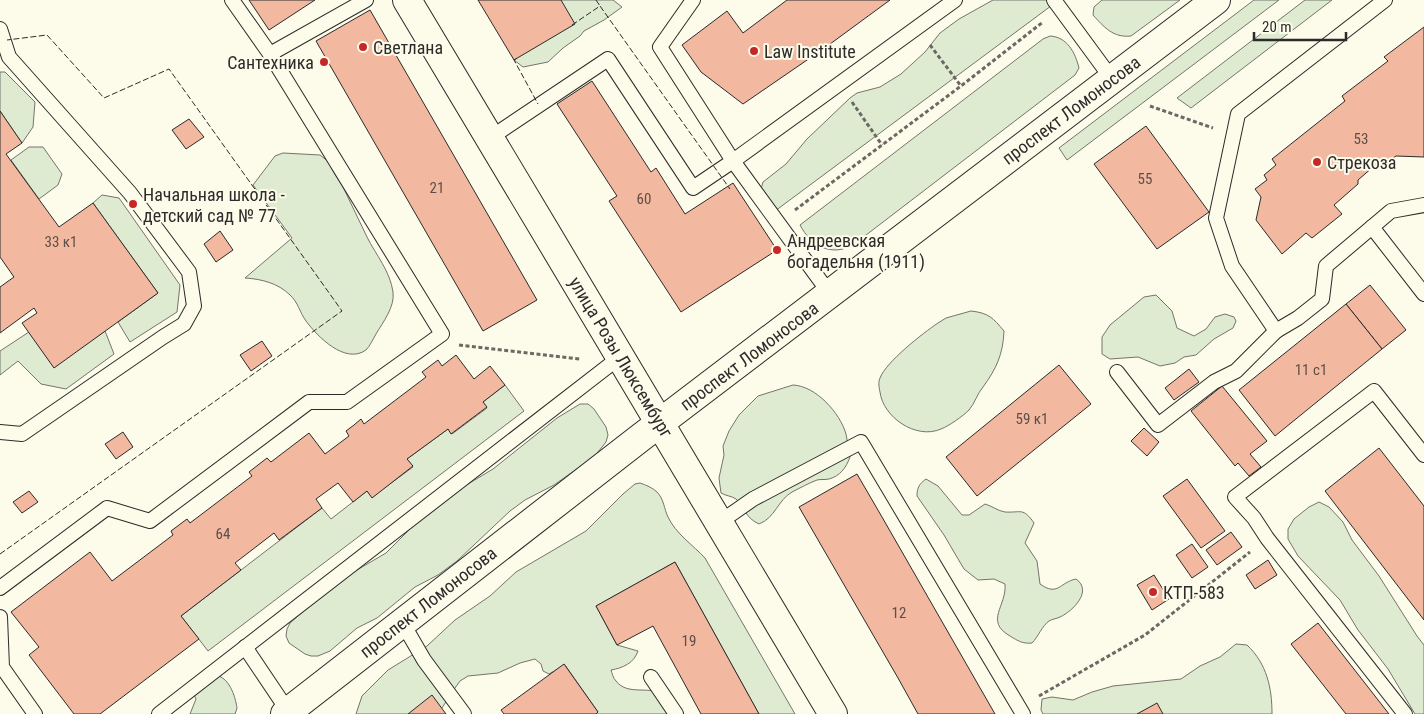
<svg xmlns="http://www.w3.org/2000/svg" width="1424" height="714" font-family="'Roboto Condensed',sans-serif">
<style>
.green{fill:#deebd1;stroke:#74746e}
.building{fill:#f2b8a0;stroke:#2b2b2b}
.lines{fill:none;stroke-linecap:round;stroke-linejoin:round}
.service-casing{stroke:#2b2b2b;stroke-width:16}
.minor-casing{stroke:#2b2b2b;stroke-width:30}
.primary-casing{stroke:#2b2b2b;stroke-width:30}
.path{stroke:#6a6964;stroke-width:3;stroke-dasharray:4 2.5;stroke-linecap:butt}
.service{stroke:#fdfbea;stroke-width:14}
.minor{stroke:#fdfbea;stroke-width:28}
.primary{stroke:#fdfbea;stroke-width:28}
.fence{stroke:#2b2b2b;stroke-width:1;stroke-dasharray:6 2.5;stroke-linecap:butt}
.poi-dot{fill:#c62828;stroke:#fdfbea;stroke-width:2}
.labels{text-anchor:middle;dominant-baseline:central;stroke-width:4;stroke-linejoin:round;paint-order:stroke}
.number-label{font-size:15px;fill:#5d4e48}
.poi-label{font-size:18px;fill:#2b2b2b;stroke:#fdfbea;text-anchor:start}
.street-label{font-size:18px;fill:#2b2b2b;stroke:#fdfbea}
</style>
<rect width="100%" height="100%" fill="#fdfbea"/>
<!-- green -->
<g class="green">
<path d="M561,0H613L622,7L604,20L584,31L580,36L563,48L548,62L523,67L514,60Z"/>
<path d="M993,0H1059L775,211L761,189L763,182L786,164L807,139L850,98L857,93L880,87L901,74L925,52L940,33L959,19Z"/>
<path d="M1102,0H1180L1131,36C1113,38 1104,27 1093,15L1094,7Z"/>
<path d="M1254,0H1279L1067,160L1059,148Z"/>
<path d="M1305,0H1332L1191,108L1177,98Z"/>
<path d="M1050,36C1067,37 1075,52 1079,68L1075,75L853,245C831,257 811,246 800,225L1043,39Z"/>
<path d="M0,72H5L35,102L33,127L22,143L0,111Z"/>
<path d="M29,147H43L62,174L58,185L39,199L11,160Z"/>
<path d="M283,153L320,155L329,162C333,173 339,180 344,189C352,205 359,221 367,237C376,255 390,271 393,292C395,307 383,322 376,334C373,339 370,346 366,350C345,365 317,336 306,321C300,313 298,302 290,295C278,283 261,279 245,278L292,238L253,185L275,156Z"/>
<path d="M102,195L119,198L180,285L177,312L130,342L118,322L158,293L93,203Z"/>
<path d="M1156,295L1172,311L1177,328L1194,336L1206,329L1215,317L1225,314L1234,317L1236,321L1233,328L1214,339L1196,355L1184,357L1175,363L1160,366L1138,357L1110,359L1102,354V337L1110,325L1144,297Z"/>
<path d="M971,311C989,313 993,318 1004,331C1003,355 996,369 983,387C977,394 975,403 969,410C963,416 949,426 941,429C916,440 883,417 880,392C879,387 878,383 880,378C886,362 923,333 938,323L946,318Z"/>
<path d="M105,331L114,354L66,389L41,384L18,361L0,375V351L29,332L54,367Z"/>
<path d="M505,385L524,411L208,651L181,616L322,508L331,519L367,491L372,497L413,467L407,459L448,429L452,434L487,408L483,402Z"/>
<path d="M793,385C816,386 840,413 846,434C848,442 847,449 850,457C846,468 840,476 829,479C825,480 821,479 817,480C809,483 800,488 792,492C778,500 775,518 759,524C744,517 746,508 736,499C732,496 726,496 721,493L719,478L724,455L723,446L729,431L739,415L758,396Z"/>
<path d="M580,404H588L594,409L606,427L608,435L606,442L594,457L554,485L525,500L510,511L457,561L438,575L415,587L377,618L357,628L330,651L318,656H311L305,654L289,643L286,636L287,629L290,623L315,601L345,577L386,553L419,520L463,487L493,469L557,418Z"/>
<path d="M926,479L938,486L962,515H969L985,504C992,506 998,511 1005,512C1021,513 1023,507 1034,523L1025,543L1037,561L1040,584C1058,597 1060,582 1076,579C1093,591 1073,611 1060,617C1056,619 1052,619 1049,621C1042,626 1038,637 1032,643C1023,644 1018,641 1010,636C984,621 1007,606 1005,584L994,579L978,580L964,569L944,535L917,496C917,488 919,484 926,479Z"/>
<path d="M640,483C646,485 653,488 657,492C664,499 664,509 668,517C676,534 693,545 705,558L795,714H759L675,562L596,606L617,645L638,651C634,663 623,668 611,670C612,673 613,678 616,681C628,697 652,684 663,696C667,701 670,709 672,714H596L598,712L565,665L549,674L543,671L541,664L535,659L520,663L498,673L468,676L460,681L455,688L438,714H356L362,696L388,670L427,646L455,620L490,596L516,572L586,531L623,494L635,484Z"/>
<path d="M1319,502L1329,507L1343,522L1352,540L1379,576L1417,636L1424,645V714H1415L1388,669L1358,630L1340,600L1298,556L1288,539V529L1294,519L1309,507Z"/>
<path d="M1236,644L1247,645C1267,664 1272,688 1272,714H1043L1041,710L1042,699L1052,697L1073,700L1092,692L1113,686L1181,679L1200,666L1220,657Z"/>
<path d="M215,675C229,677 235,695 237,708L235,714H190L196,699L193,693Z"/>
</g>
<!-- building -->
<g class="building">
<path d="M249,0H315L269,30Z"/>
<path d="M478,0H561L575,24L514,60Z"/>
<path d="M787,0H890L826,47L743,104L701,72L682,45L727,11L743,33Z"/>
<path d="M370,10L537,300L483,331L316,41Z"/>
<path d="M1424,27V157L1396,156L1385,164L1380,161L1358,180V184L1334,205L1342,214L1312,238L1306,233L1282,254L1256,220L1261,197L1255,189L1267,180L1264,175L1276,165L1272,159L1345,101L1342,96L1388,61L1384,57Z"/>
<path d="M592,81L651,172L656,168L685,214L733,183L777,250L681,312L609,201L617,196L557,104Z"/>
<path d="M0,111L22,143L6,154L59,227L93,203L158,293L54,368L22,323L37,313L34,308L0,333V287L14,277L0,257Z"/>
<path d="M189,119L204,137L186,149L172,130Z"/>
<path d="M1146,126L1209,212L1157,249L1094,164Z"/>
<path d="M220,231L233,250L216,262L204,244Z"/>
<path d="M1370,285L1406,330L1382,349L1346,304Z"/>
<path d="M1346,304L1382,349L1275,436L1239,390Z"/>
<path d="M262,341L272,356L251,371L240,355Z"/>
<path d="M456,355L474,379L490,366L505,385L483,402L487,407L451,434L448,429L407,459L413,466L372,498L367,491L353,502L338,483L316,499L322,508L279,540L274,533L235,563L241,570L181,616L199,639L100,714H74L29,655L39,647L11,612L90,552L112,581L173,535L171,531L187,519L190,523L252,476L249,472L267,458L271,462L309,433L325,454L349,436L346,431L354,425L361,419L364,424L426,377L422,372L438,360L442,366Z"/>
<path d="M1059,365L1091,404L977,496L946,457Z"/>
<path d="M1189,369L1199,382L1174,400L1165,388Z"/>
<path d="M1222,386L1267,441L1250,454L1261,467L1249,476L1238,463L1235,466L1191,411Z"/>
<path d="M1144,428L1159,442L1147,456L1131,441Z"/>
<path d="M123,432L133,447L116,459L105,444Z"/>
<path d="M1379,448L1424,506V620L1325,491Z"/>
<path d="M857,474L882,517L995,714H918L898,678L799,507Z"/>
<path d="M1187,479L1225,531L1201,548L1163,496Z"/>
<path d="M29,491L38,502L22,513L13,502Z"/>
<path d="M1231,532L1242,547L1217,565L1206,550Z"/>
<path d="M1192,544L1208,567L1192,578L1176,555Z"/>
<path d="M1268,560L1277,575L1255,589L1246,575Z"/>
<path d="M675,562L759,714H701L653,626L617,645L596,606Z"/>
<path d="M1154,575L1169,599L1152,610L1137,585Z"/>
<path d="M1318,623L1389,714H1346L1291,644Z"/>
<path d="M564,664L598,712L596,714H504L501,710Z"/>
<path d="M432,695L446,714H408Z"/>
<path d="M1157,703L1163,714H1137Z"/>
</g>
<g class="lines">
<defs>
<g id="service">
<path d="M1054,0L1112,79"/>
<path d="M1385,0L1238,114L1216,218L1232,266L1276,331L1298,318L1322,299L1326,266L1391,211L1424,205"/>
<path d="M0,29L9,57L130,193L189,272L194,306L184,324L163,337L22,434L0,432"/>
<path d="M270,54L366,0"/>
<path d="M490,138L608,59L693,188L733,161L660,47L693,0"/>
<path d="M1372,227L1424,294"/>
<path d="M830,294L733,161L955,0"/>
<path d="M1117,372L1158,425L1214,382L1236,371L1276,331"/>
<path d="M720,522L753,499L861,442L1023,714"/>
<path d="M0,588L107,508L150,521L309,402H347L442,334L270,54L232,0"/>
<path d="M0,617L2,667L35,714"/>
<path d="M402,622L424,660L464,714"/>
<path d="M245,647L288,711"/>
<path d="M651,677L676,714"/>
<path d="M159,714L620,357"/>
<path d="M1405,714L1267,538L1254,518L1235,497L1374,391L1424,455"/>
</g>
<path id="minor" d="M407,0C549,238 692,475 833,714"/>
<path id="primary" d="M285,714L640,438L1216,0"/>
</defs>
<!-- service casing -->
<use href="#service" class="service-casing"/>
<!-- minor casing -->
<use href="#minor" class="minor-casing"/>
<!-- primary casing -->
<use href="#primary" class="primary-casing"/>
<!-- path -->
<g class="path">
<path d="M930,45L961,86"/>
<path d="M852,102L882,145"/>
<path d="M1150,106L1213,128"/>
<path d="M795,210L961,86L1043,22"/>
<path d="M459,345L580,359"/>
<path d="M1039,696L1145,635L1250,552"/>
</g>
<!-- service -->
<use href="#service" class="service"/>
<!-- minor -->
<use href="#minor" class="minor"/>
<!-- primary -->
<use href="#primary" class="primary"/>
<!-- fence -->
<g class="fence">
<path d="M596,0L600,6"/>
<path d="M572,25L600,6L730,189"/>
<path d="M516,59L514,60L538,104"/>
<path d="M0,554L342,311L169,69L104,98L47,35L7,40"/>
</g>
</g>
<!-- markers -->
<g class="poi-dot">
<circle cx="363" cy="47" r="5"/>
<circle cx="754" cy="51" r="5"/>
<circle cx="324" cy="62" r="5"/>
<circle cx="1317" cy="162" r="5"/>
<circle cx="133" cy="204" r="5"/>
<circle cx="777" cy="250" r="5"/>
<circle cx="1153" cy="592" r="5"/>
</g>
<g class="labels">
<!-- number labels -->
<g class="number-label">
<text x="1361" y="139">53</text>
<text x="1145" y="179">55</text>
<text x="437" y="188">21</text>
<text x="644" y="199">60</text>
<text x="61" y="242">33 к1</text>
<text x="1311" y="370">11 с1</text>
<text x="1032" y="419">59 к1</text>
<text x="223" y="534">64</text>
<text x="899" y="613">12</text>
<text x="689" y="641">19</text>
</g>
<!-- poi labels -->
<g class="poi-label">
<text x="373" y="47">Светлана</text>
<text x="764" y="51">Law Institute</text>
<text x="314" y="62" text-anchor="end">Сантехника</text>
<text x="1327" y="162">Стрекоза</text>
<text x="143" y="194">Начальная школа -<tspan x="143" dy="21">детский сад № 77</tspan></text>
<text x="787" y="240">Андреевская<tspan x="787" dy="21">богадельня (1911)</tspan></text>
<text x="1163" y="592">КТП-583</text>
</g>
<!-- street labels -->
<g class="street-label">
<text transform="translate(1071 110) rotate(-37)">проспект Ломоносова</text>
<text transform="translate(749 356) rotate(-37)">проспект Ломоносова</text>
<text transform="translate(621 357) rotate(59)">улица Розы Люксембург</text>
<text transform="translate(428 602) rotate(-38)">проспект Ломоносова</text>
</g>
</g>
<!-- scale -->
<path d="M1254 32v8h92v-8" fill="none" stroke="#2b2b2b" stroke-width="2.5"/>
<text x="1262" y="32" font-size="15" fill="#2b2b2b" stroke="#fdfbea" stroke-width="4" paint-order="stroke">20 m</text>
</svg>
